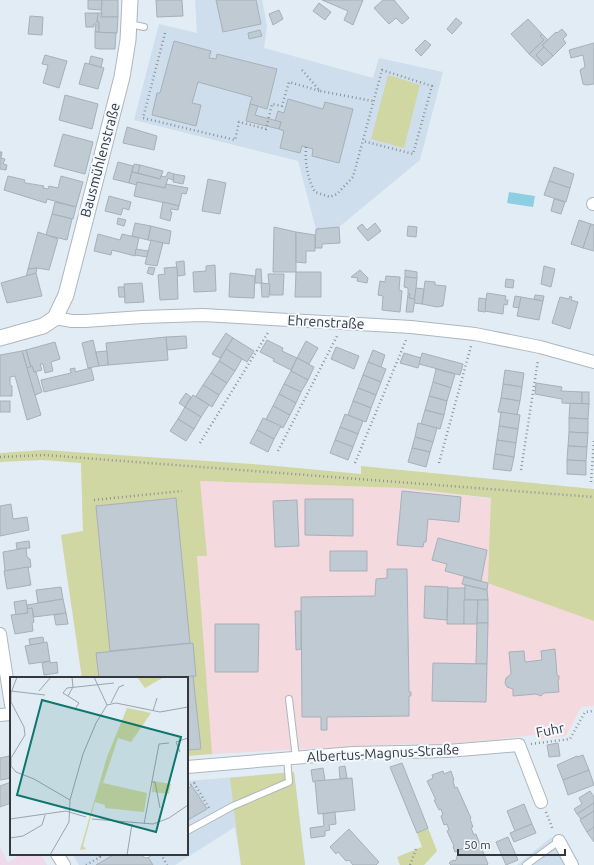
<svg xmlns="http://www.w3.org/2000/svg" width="594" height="865" font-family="Ubuntu,sans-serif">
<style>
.commercial{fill:#f4d9de}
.industrial{fill:#eedaea}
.built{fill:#cedeec}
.green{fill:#d0d7a2}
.water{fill:#8ecee2}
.building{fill:#c0cad3;stroke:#a6b0b9}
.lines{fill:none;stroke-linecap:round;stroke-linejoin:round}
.service-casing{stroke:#acb7bf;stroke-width:8}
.minor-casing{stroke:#acb7bf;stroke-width:14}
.tertiary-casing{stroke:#acb7bf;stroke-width:17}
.path{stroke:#8b9399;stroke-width:2.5;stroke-dasharray:1 3;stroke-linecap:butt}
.service{stroke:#fff;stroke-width:6}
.minor{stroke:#fff;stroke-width:12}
.tertiary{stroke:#fff;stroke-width:15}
.labels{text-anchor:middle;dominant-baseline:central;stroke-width:4;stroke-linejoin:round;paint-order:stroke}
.street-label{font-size:14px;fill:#34383c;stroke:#f3f9fe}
.inset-road{fill:none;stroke:#9ca4ab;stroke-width:1}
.view{fill:#0f766e;fill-opacity:0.15;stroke:#0f766e;stroke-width:2}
.inset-edge{fill:none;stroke:#34383c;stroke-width:2}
</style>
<rect width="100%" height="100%" fill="#e2ecf5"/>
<!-- commercial -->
<path class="commercial" d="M81,463L200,481L402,488L594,511V706L581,707L566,736L537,739L536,735L445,745L406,744L212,754L187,756V678H82L61,535L83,531Z"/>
<!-- industrial -->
<path class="industrial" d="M0,847L8,863L21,854H41L47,865H0Z"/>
<!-- built -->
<g class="built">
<path d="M195,0H262L267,26L264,48L373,78L379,58L443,72L420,160L339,227L316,229L298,161L134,120L159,24L197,33Z"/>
<path d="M294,772L305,865H241L235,827L175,865H79L72,854H187V781Z"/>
<path d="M552,837L566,865H517Z"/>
</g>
<!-- green -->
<g class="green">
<path d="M388,75L420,85L404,148L371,139Z"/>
<path d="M44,450L266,465L361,474V466L594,489V621L488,583L491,498L402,488L200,481L207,556H197L212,754L187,756V678H82L61,535L83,531L81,463L42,460L0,462V453Z"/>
<path d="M294,772L305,865H241L230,778Z"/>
<path d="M428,828L437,851L424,865H400L397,857L422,847L417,833Z"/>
</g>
<!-- water -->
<path class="water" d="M509,192L535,196L533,207L507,203Z"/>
<!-- building -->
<g class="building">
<path d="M88,0H102V10L88,9Z"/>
<path d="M102,0H118V17H101Z"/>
<path d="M156,0H182L183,16L157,17Z"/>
<path d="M216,0H256L261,24L223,32Z"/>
<path d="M322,0H363L353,25L344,20L348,11Z"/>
<path d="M383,0H394L409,18L402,24L396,18L389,24L374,8Z"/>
<path d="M319,3L331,12L325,20L313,11Z"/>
<path d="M279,10L283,19L273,25L269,14Z"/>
<path d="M85,13H98L97,22H99V32H95L96,24H94V27H86Z"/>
<path d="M98,13H102L101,17H118L117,33H99V22H97Z"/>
<path d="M30,16L43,17L42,35L28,34Z"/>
<path d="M456,18L462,23L452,34L447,29Z"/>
<path d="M528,19L542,34L540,36L544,40L529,54L511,34Z"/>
<path d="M562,29L567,35L563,39L566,43L553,56L542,45L556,32L557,33Z"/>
<path d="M260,30L262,36L249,39L248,33Z"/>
<path d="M95,32L116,33L115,49H99L95,48Z"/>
<path d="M542,34L548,40L542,45L544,47L536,55L544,64L542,66L529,54L544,40L540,36Z"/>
<path d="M425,40L431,45L421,56L415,50Z"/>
<path d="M174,41L211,51L209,58L216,59L217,54L277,69L267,109L250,104L252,97L198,82L192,103L201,105L196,126L152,115L157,93H160Z"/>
<path d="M594,43V84L586,85L583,84L580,70L585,67L583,55L571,58L569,50Z"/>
<path d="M544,47L553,56L544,64L536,55Z"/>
<path d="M45,55L67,61L59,88L43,83L48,65L42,64Z"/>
<path d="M91,56L103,59L101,67L89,64Z"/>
<path d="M85,63L104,68L98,89L79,84Z"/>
<path d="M65,95L98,104L92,129L59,120Z"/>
<path d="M288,99L323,109L325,102L353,109L339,163L312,156L313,149L302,146L300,153L280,148L284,131L279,129L281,122L275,121L278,111L284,113Z"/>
<path d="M250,104L258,106L255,115L281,122L279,129L246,121Z"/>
<path d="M127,127L157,136L154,150L123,143Z"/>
<path d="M63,134L93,142L85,174L54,166Z"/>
<path d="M0,152H2L1,158L5,159L3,164L7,165L6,170L0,169Z"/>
<path d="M118,162L133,166L129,183L113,179Z"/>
<path d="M134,164L140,165L138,173L132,172Z"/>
<path d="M140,165L163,171L160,179L138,173Z"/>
<path d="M554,167L574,174L570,188L549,181Z"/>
<path d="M132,172L160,179L161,176L166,177L168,172L174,174L173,180L168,178L165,188L137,182V185L129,183Z"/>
<path d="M174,174L185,176L183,184L173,182Z"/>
<path d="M8,176L25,180L24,182L26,183L44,186L43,188L48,189L49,186L58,188L61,176L83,182L76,207L47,199L46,203L4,190Z"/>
<path d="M208,179L226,183L220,214L202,211Z"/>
<path d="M549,181L570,188L566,202L544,195Z"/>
<path d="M137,182L165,188L166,184L188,188L186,194L182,193L179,206L134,196Z"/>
<path d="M109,196L131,202L129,210L123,208L121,215L105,211Z"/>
<path d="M554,199L565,202L561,214L551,211Z"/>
<path d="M55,202L76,207L73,219L52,214Z"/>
<path d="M163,202L179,206L178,210L171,209L170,212H172L170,221L160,218Z"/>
<path d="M52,214L72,219L67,240L46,235Z"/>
<path d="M118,218L126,220L124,226L117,224Z"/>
<path d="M579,220L591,224L583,248L571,244Z"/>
<path d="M135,223L151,226L148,240L132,236Z"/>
<path d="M375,223L381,231L368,241L357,228L362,224L367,230Z"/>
<path d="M591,224L594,225V251L583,248Z"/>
<path d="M151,226L171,231L169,244L148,240Z"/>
<path d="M408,226L417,227L416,237L407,236Z"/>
<path d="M274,227L296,232V272H273Z"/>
<path d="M339,227L340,243L322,244V248H315L316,229Z"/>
<path d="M38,232L58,239L49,270L37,268L28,269Z"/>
<path d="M296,232L315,235V251H306V263L296,262Z"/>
<path d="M98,234L120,240L122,234L139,238L135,256L112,250L111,255L94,251Z"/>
<path d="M151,240L163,243L157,266L145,264Z"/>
<path d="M136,249L148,251L147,257L135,255Z"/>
<path d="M184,261L185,275L178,276L176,262Z"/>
<path d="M215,265L216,291L194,292L193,272L206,271V266Z"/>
<path d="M544,266L555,269L551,287L541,284Z"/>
<path d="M149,267L155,268L153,275L147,273Z"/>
<path d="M177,267L178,299L160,300L158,275L165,274L164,268Z"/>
<path d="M37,268L36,273L26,277L28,269Z"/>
<path d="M256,269H261L262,283H255Z"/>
<path d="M360,270L368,278L367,283L357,281L358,278L351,277Z"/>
<path d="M405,270L417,272V278L405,277Z"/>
<path d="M296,272H321V297H295Z"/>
<path d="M36,273L42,296L7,303L1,283Z"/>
<path d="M230,273L255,276L254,298L229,297Z"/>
<path d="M268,274H284L283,295H270Z"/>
<path d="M386,276L400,277L399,290L402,291L400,312L382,310L383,296L378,295L380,281L385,282Z"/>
<path d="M405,277L417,278L415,299L409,298L410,294H408V288L404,287Z"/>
<path d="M506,279L514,280L513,288L505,287Z"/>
<path d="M425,281L435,282V285L446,286L443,306L437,307L422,304Z"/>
<path d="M142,283L144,302L125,303L124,284Z"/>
<path d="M261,283L270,284L269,297H262Z"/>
<path d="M118,287H124L125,297H119Z"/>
<path d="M416,288L424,289L422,304L414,303Z"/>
<path d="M487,293L506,296L505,300H508L507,305L504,304L503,314L484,311Z"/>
<path d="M408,294H410L409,298L415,299L413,312H406Z"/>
<path d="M535,295L544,296L543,301L534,299Z"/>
<path d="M515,296L521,297L519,308L513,307Z"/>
<path d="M570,296L572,297L571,300L578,302L570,329L552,323L560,297L569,299Z"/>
<path d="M521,297L543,301L539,320L517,316Z"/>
<path d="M479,298L486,299L485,312L478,311Z"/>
<path d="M226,333L233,338L220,358L212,354Z"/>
<path d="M186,336L187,348L167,350L166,337Z"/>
<path d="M166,337L168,360L108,365L106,343Z"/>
<path d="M233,338L254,351L247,362L226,349Z"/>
<path d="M93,340L99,366L88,368L82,343Z"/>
<path d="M267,340L283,348L282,351L297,358L291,370L273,361L274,359L260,352Z"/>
<path d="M306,341L318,348L309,364L297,358Z"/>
<path d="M55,342L60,359L51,362L53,371L45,373L43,364H40L42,370L34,372L32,366L31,367L26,350Z"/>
<path d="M336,347L359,356L354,369L331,359Z"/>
<path d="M226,349L242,359L235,371L219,361Z"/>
<path d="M26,350L31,367L27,368L22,351Z"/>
<path d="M373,350L385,355L381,367L368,362Z"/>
<path d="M22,351L41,415L27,420L15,376L10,377V385L12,386V396H0V355Z"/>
<path d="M107,351L108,365L99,366L96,352Z"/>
<path d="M404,353L421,358L418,368L400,363Z"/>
<path d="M422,353L463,364L460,375L419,364Z"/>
<path d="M297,358L314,367L308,380L291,371Z"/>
<path d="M219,361L235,371L227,383L211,373Z"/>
<path d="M368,362L386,369L381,382L363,375Z"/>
<path d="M32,366L34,372H36L42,392L35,395L27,368Z"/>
<path d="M75,368V372L91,368L94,380L44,392L41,380L71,373L70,369Z"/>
<path d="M436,369L455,374L451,388L433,382Z"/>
<path d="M505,370L524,373L522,387L503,384Z"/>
<path d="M291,371L308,380L301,392L284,384Z"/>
<path d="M211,373L227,383L219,395L203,385Z"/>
<path d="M363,375L381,382L376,395L358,388Z"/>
<path d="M433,382L451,388L447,401L429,396Z"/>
<path d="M536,383L562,387L561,391L582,392V404L562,403V399L535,394Z"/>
<path d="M284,384L301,392L296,403L279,394Z"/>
<path d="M503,384L522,387L520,401L501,398Z"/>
<path d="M203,385L219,395L212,407L196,396Z"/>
<path d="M358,388L376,395L371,408L353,401Z"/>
<rect x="582" y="392" width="7" height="12"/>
<path d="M186,393L191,397L185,407L179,403Z"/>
<path d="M279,394L296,403L290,415L273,406Z"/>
<path d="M193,395L209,405L201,417L185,407Z"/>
<path d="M429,396L447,401L444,415L425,410Z"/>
<path d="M501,398L520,401L517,415L498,412Z"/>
<rect x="0" y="401" width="10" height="11"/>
<path d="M353,401L371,408L366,422L348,415Z"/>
<path d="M570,403L589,404L588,419L569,418Z"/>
<path d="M273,406L290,415L283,428L266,419Z"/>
<path d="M185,407L201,417L194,429L178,419Z"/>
<path d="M425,410L444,415L440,429L421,424Z"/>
<path d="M501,412L520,415L518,429L499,426Z"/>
<path d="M345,414L363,421L358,434L340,427Z"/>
<path d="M263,418L281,426L274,439L257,430Z"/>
<path d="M569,418L588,419V433L569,432Z"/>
<path d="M178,419L194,429L186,441L170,431Z"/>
<path d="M418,423L437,428L433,442L415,437Z"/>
<path d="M499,426L518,429L516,443L497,440Z"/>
<path d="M340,427L358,434L353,447L335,440Z"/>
<path d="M257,430L274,439L268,452L250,443Z"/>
<path d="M569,432L588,433L587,447L568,446Z"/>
<path d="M415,437L433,442L430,452L412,448Z"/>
<path d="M335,440L353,447L348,460L330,453Z"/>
<path d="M497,440L516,443L514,457L495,454Z"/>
<path d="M568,446L587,447L586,461L567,460Z"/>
<path d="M412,448L430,452L426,467L408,462Z"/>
<path d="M495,454L514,457L511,471L493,469Z"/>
<path d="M567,460L586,461V475L567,474Z"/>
<path d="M402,491L461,497L459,522L428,519L426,542H424L423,547L397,545Z"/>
<path d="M176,498L190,643L110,651L96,506Z"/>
<path d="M305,499H353V536L305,535Z"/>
<path d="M297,500L299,546L275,547L273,501Z"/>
<path d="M11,504L13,519L27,517L29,530L0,536V506Z"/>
<path d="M438,538L487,550L481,581L445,571L447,564L432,560Z"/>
<path d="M29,541L30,548L17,549L16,543Z"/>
<path d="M26,548L27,557L30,559L31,567L5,571L3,552Z"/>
<rect x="330" y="551" width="37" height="20"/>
<path d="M28,567L31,585L7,589L4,571Z"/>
<path d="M387,569H407L409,692H411V696H409V716L327,717V730H321V717H302L301,597L375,596L376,579L387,578Z"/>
<path d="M464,577L488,583L487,590L462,584Z"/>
<path d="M465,585L487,590L488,600H464Z"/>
<path d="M425,586L448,587L447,620L424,618Z"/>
<path d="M61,587L63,599L38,603L36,590Z"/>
<path d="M448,588H465L464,624H447Z"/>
<path d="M63,599L66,613L34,617L32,608L27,609V605Z"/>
<path d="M26,600L28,613L16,615L14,602Z"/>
<path d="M464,600H478L477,624H464Z"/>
<path d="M478,600H488V623H477Z"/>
<path d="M32,608L34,622L32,623L33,631L15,634L11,615L28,613L27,609Z"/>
<path d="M295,611H301V649L296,650Z"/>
<path d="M66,613L68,624L56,625L54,615Z"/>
<path d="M477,623H488L487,664H476Z"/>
<path d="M215,624H259L258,672H215Z"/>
<path d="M43,637L44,643L30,645L29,639Z"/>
<path d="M47,642L50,661L29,664L25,646Z"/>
<path d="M193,643L196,676L172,678H99L96,653Z"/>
<path d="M555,649L557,675L559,676V679L558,681L559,692L544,693L541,696L536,694L513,696V689L507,687L505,683L506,678L511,674L509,652L524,651L525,662L542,660L541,651Z"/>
<path d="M50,661V663L57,662L58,673L44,675L42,663Z"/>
<path d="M433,663L487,664L486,702L432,701Z"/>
<path d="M193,676L201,749L187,750V678H172Z"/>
<path d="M558,743L560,756L549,757L547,745Z"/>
<path d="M583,755L589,770L563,780L557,765L577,756V757Z"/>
<path d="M9,756L11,764V778L0,780V758Z"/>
<path d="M402,763L428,828L417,833L390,767Z"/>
<path d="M345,766L347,778L340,779L339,767Z"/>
<path d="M323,768L325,780L313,782L311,770Z"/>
<path d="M589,770L594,785L568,795L563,780Z"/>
<path d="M443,771L444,774L451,771L454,780L453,781L455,788L457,787L471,818L470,819L473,827L471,828L474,835L476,834L479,842L455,852L453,847L454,846L447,831L449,830L447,824L444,825L441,816L443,815L441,809L439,810L434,800H436L427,781L433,778L432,775Z"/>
<path d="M352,778L355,810L318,814L315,781Z"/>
<path d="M11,782V803L0,807V786Z"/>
<path d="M192,786L207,809L188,820L187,818V789Z"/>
<path d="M590,791L594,797V803L577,814L574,809L582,804L579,798Z"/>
<path d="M594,803V811L581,819L577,814Z"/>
<path d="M524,804L532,824L515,831L507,811Z"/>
<path d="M594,811V827L587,832L580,820Z"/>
<path d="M335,812L336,824L329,825L330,830L325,831V836L311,838L310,828L324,826L323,814Z"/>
<path d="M532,824L536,833L514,842L510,833Z"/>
<path d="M594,827V842L587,832Z"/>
<path d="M349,829L379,862L376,865H353L349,860L346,861L338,852L336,854L330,847L332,845Z"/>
<path d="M508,837L518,860L506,865L496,842Z"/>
<path d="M479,842L488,864L487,865H451L449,863L453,860L455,861L456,860L458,853L457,851Z"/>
<path d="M115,854H146L153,865H96Z"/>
</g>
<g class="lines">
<defs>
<g id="service">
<path d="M129,24L144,27"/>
<path d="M289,699L296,758"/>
<path d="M187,831L233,806L289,782L287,758"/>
<path d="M146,854H147"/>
<path d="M526,865L559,841"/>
</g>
<g id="minor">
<path d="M593,204H594"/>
<path d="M55,318L72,321H85L142,317L203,315L411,327L475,334L540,347L594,362"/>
<path d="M0,634L11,705"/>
<path d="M0,715L11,714"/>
<path d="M187,767L353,753L448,751L519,745L541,802"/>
<path d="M559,841L572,865"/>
<path d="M57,854L64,865"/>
</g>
<path id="tertiary" d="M0,338L43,326L55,318L66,295L122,77L128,40L130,0"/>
</defs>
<!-- service casing -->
<use href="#service" class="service-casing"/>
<!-- minor casing -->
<use href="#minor" class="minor-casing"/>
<!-- tertiary casing -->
<use href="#tertiary" class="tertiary-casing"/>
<!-- path -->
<g class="path">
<path d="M165,33L143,118L235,140L239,122L266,129L272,104L282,106L289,82L320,91"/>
<path d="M302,70L320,91L373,101"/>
<path d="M306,147C305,163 307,178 315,192L330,197L337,194L353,177L382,70L432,86L413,154L363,141"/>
<path d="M200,443L269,331"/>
<path d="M278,451L337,336"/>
<path d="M0,457L44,455L594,497"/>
<path d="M355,463L406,340"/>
<path d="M439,463L471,346"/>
<path d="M521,470L538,360"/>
<path d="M591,482L594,441"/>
<path d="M94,500L182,491"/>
<path d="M531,744L570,739L585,712L594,711"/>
<path d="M187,787L194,783L209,808"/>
<path d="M546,812L553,830"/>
<path d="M161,854L167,865"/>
<path d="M86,865L100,857L99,854"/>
<path d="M410,865L416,849"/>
</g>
<!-- service -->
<use href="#service" class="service"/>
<!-- minor -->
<use href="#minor" class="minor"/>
<!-- tertiary -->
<use href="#tertiary" class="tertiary"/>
</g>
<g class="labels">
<!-- street labels -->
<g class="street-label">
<text transform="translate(100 160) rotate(-75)">Bausmühlenstraße</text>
<text transform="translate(326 322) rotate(3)">Ehrenstraße</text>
<text transform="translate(550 730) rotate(-11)">Fuhr</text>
<text transform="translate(383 753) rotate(-3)">Albertus-Magnus-Straße</text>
</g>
</g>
<!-- overview -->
<g transform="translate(10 677)">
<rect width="178" height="178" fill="#e2ecf5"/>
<path d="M127,0H154L135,11ZM117,31L141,36L121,65L108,61L93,106L137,116L134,135L95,131V128L85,125L73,169L76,172L70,173L97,80ZM143,104L161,107L159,117L142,115Z" fill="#d0d7a2"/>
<path class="inset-road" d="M7,0L1,16V25L14,50L15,58L1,81V89L6,95L24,102L60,123M84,0L97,28M1,14L35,18M29,14L41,0M58,19L63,10L62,0M101,26L109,10L114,8M97,28L106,26L150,35L178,30M65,32L69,26L53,16L57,11L104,6M143,34L147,21M170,75L166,65L178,61M141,105H145L150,131M0,142L56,134L76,140M82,142L143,147L159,141L178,128M134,147L149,67L159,66M0,161L13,159L32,148L35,138M40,178L59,145L60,123L73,77L86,46L97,28M117,178L122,147"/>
<path class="view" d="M32,23L171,60L146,155L7,118Z"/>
<rect width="178" height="178" class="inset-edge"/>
</g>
<!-- scale -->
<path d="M458 849v6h107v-6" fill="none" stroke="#34383c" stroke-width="2"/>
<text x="464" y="849" font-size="12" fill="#34383c" stroke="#f3f9fe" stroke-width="3" paint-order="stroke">50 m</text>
</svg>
